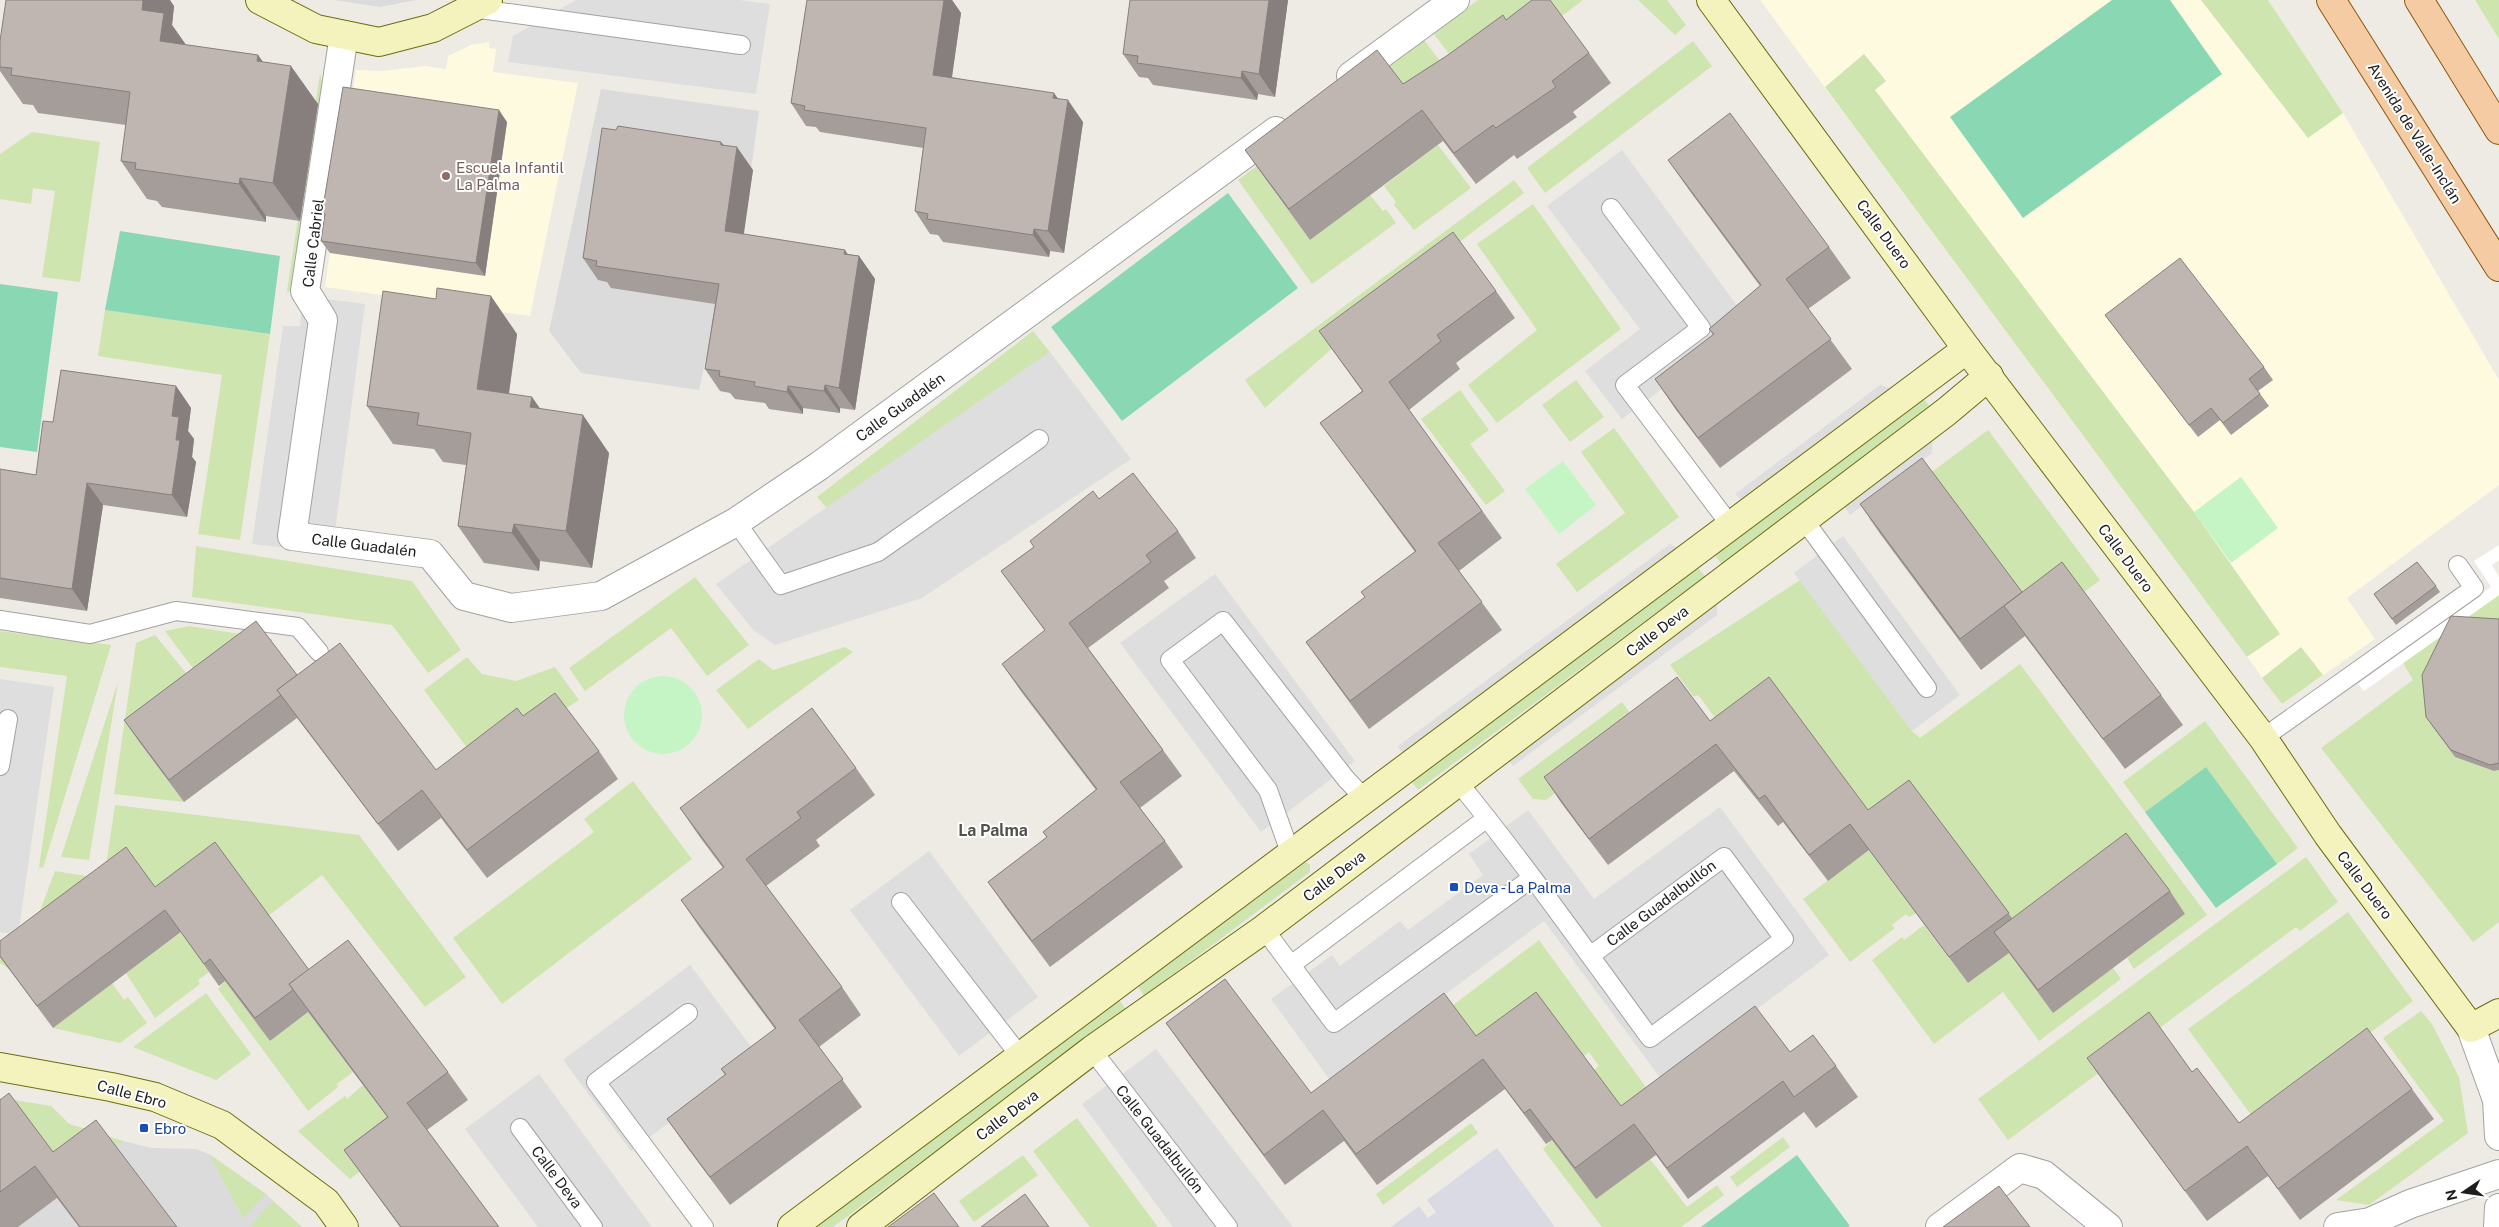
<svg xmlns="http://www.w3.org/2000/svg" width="2499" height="1227" font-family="'Public Sans',sans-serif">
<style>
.residential{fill:#dcdbdb}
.education{fill:#fdfae0}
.grass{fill:#cee5af}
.park{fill:#c5f5c5}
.pitch{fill:#89d8b3}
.parking{fill:#dedede}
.plaza{fill:#d9dae4}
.pier{fill:#fff}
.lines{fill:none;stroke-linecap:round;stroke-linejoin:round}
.lane-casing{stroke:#a2a2a2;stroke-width:20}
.street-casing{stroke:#a2a2a2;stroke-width:30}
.secondary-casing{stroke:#6b6d0d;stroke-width:30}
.primary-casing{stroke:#8d580b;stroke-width:30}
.lane{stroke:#fff;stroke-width:18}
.street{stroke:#fff;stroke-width:28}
.secondary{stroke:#f5f3bd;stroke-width:28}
.primary{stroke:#f5cba4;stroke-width:28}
.wall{fill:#a49d99}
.shaded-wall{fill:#867f7d}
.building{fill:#bfb6b2;stroke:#867f7d}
.education-dot{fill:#8d6e63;stroke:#fff;stroke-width:2}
.transit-dot{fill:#1a4fb4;stroke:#fff;stroke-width:2}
.labels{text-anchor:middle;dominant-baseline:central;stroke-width:4;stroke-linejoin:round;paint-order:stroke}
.street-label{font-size:15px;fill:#1e1e1e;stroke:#fff}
.education-label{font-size:15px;fill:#785e54;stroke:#fff;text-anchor:start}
.transit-label{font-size:15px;fill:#164399;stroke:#fff;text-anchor:start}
.neighbourhood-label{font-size:16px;font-weight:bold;fill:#515151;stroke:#fff}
</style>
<rect width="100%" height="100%" fill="#eeebe5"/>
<!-- residential -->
<g class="residential">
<path d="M334,0H416L380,7Z"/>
<path d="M601,89L759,111L739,259L861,368L855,410L841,408L840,413L804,408L803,414L769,409L770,404L735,399V393L720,391L724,360L706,358L699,390L581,373L549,331Z"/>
<path d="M0,1098L51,1106L69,1124L123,1141L151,1148L196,1149L209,1154L266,1194L302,1227H0Z"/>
</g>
<!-- education -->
<g class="education">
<path d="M1760,0H2268L2343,113L2499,380V485L2347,598L2375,639L2282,704Z"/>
<path d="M489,42V48L496,49L493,72L578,83L530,316L325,287L356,70L383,71L425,66L446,69L448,56L471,45Z"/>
</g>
<!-- grass -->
<g class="grass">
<path d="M1478,0H1583L1472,84L1433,33Z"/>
<path d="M1638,0H1667L1686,25L1675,35Z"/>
<path d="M2201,0H2268L2343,113L2308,138Z"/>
<path d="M2475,0H2499V39Z"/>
<path d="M1424,40L1461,89L1426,117L1267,181L1310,240L1370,195L1383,211L1386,209L1396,223L1312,284L1238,180Z"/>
<path d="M1693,41L1712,66L1545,193L1527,168Z"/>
<path d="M1864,54L1886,81L1875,90L2194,512L2280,634L2247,657L1825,87Z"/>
<path d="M320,74L322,82L292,292L287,291Z"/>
<path d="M32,132L100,142L80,282L42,277L55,191L33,188L31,204L0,199V154Z"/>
<path d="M1438,145L1471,188L1414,230L1394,205L1396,202L1384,186Z"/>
<path d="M1514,180L1524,193L1408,281L1265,408L1245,380Z"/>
<path d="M1533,204L1621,329L1497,423L1468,385L1537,330L1477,244Z"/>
<path d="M105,310L270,334L240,540L198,534L222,375L98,356Z"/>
<path d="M1033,331L1050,352L827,508L817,497Z"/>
<path d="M1576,380L1604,417L1570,442L1542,405Z"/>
<path d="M1460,390L1489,430L1470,444L1505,491L1486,505L1421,419Z"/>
<path d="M1924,399L1931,408L1722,565L1715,555Z"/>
<path d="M1614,428L1679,517L1577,592L1556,564L1625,513L1581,452Z"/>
<path d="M1988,430L2100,580L2043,623L1943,489L1881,535L1869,519Z"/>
<path d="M196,546L412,581L461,650L428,673L392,625L192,597Z"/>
<path d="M1698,568L1705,576L1418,790L1412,782Z"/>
<path d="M695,577L749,645L707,676L671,628L585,691L569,668Z"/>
<path d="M1800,580L1912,731L1920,738L2020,664L2207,915L2134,969L2127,958L2185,914L2028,940L1887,836L1734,743L1698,695L1694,697L1670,665Z"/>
<path d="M2499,595V625L2430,723L2455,757L2494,771L2499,770V922L2473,942L2321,748L2413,680L2403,663Z"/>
<path d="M189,626L272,639V643L195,671L165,631Z"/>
<path d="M0,631L111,645L43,868L39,867L67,676L0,667Z"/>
<path d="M155,635L186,673L182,677L193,693L140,743L184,802L114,794L136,643Z"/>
<path d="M845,647L853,652L748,729L716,690L759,659L773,670Z"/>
<path d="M2301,647L2323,675L2282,704L2262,678Z"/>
<path d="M467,657L482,674L516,681L555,667L579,700L479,764L424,690Z"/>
<path d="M118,682L89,860L61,857Z"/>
<path d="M1622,702L1630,713L1607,754L1546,800L1533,799L1518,779Z"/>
<path d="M2205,721L2298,848L2277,864L2206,767L2145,812L2123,782Z"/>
<path d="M633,781L692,859L502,1004L453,938L594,832L584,819Z"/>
<path d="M115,805L359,835L466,977L425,1007L322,875L268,916L230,865L9,969L0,963V943L26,948L55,871L104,879Z"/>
<path d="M1869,850L1916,913L1909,917L1906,914L1892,925L1895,928L1850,962L1803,899Z"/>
<path d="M2306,857L2338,902L2300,931L2296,927L2008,1140L1978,1099Z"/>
<path d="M1306,862L1310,865V872L1144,996L1138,986Z"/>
<path d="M2348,912L2413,1001L2254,1119L2188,1029Z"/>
<path d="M1924,925L1968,983L2009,953L2053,1012L2113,968L2121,979L2039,1041L2003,992L1934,1044L1872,960L1902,937L1904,940Z"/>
<path d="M186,929L215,968L198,980L200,984L155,1018L126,973Z"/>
<path d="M1539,940L1664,1112L1638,1131L1593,1071L1599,1066L1589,1052L1583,1057L1498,1067L1452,1006Z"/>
<path d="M225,981L270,1041L308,1012L353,1072L337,1084L338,1087L308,1111L218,989Z"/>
<path d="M112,983L124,1000L128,997L147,1023L120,1043L53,1028Z"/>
<path d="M206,993L251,1054L216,1080L133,1047Z"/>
<path d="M1119,1000L1126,1009L833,1227H814Z"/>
<path d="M2421,1011L2432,1024L2459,1077L2468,1133L2369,1205L2336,1200L2444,1121L2383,1038Z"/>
<path d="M363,1085L403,1139L350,1179L298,1131L345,1096L347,1099Z"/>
<path d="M0,1098L51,1106L69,1124L123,1141L71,1179L0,1149Z"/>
<path d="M1077,1118L1158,1227H1090L1033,1151Z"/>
<path d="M1471,1123L1478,1133L1383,1205L1376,1194Z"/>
<path d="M1783,1137L1790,1147L1737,1187L1730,1177Z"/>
<path d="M1552,1140L1596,1199L1650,1159L1687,1207L1717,1185L1724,1195L1681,1227H1602L1543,1149Z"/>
<path d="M209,1154L266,1194L243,1218Z"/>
<path d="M1023,1155L1038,1175L974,1222L959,1201Z"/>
<path d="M273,1201L302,1227H252L251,1225Z"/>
</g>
<!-- park -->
<g class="park">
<path d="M1563,461L1596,505L1559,534L1525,489Z"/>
<path d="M2241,477L2278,528L2231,563L2194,512Z"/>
<circle cx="663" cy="715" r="39"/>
</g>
<!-- pitch -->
<g class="pitch">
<path d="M2112,0H2170L2222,74L2023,218L1950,117Z"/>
<path d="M1228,193L1298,288L1122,421L1051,327Z"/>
<path d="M120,231L280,256L270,334L105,310Z"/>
<path d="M0,284L58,292L37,452L0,447Z"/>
<path d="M2206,767L2277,864L2216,908L2145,812Z"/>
<path d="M1797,1155L1850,1226L1848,1227H1701Z"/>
</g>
<!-- parking -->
<g class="parking">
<path d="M576,0H739L770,4L756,94L508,62L513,36Z"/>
<path d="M1622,150L1750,323L1622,419L1585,371L1640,329L1547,206Z"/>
<path d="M326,299L365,304L332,553L252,544L283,326H300L302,305Z"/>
<path d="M1050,352L1131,459L922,598L775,645L754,631L716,584Z"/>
<path d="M1880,385L1892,389L1744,503L1735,494Z"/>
<path d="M1933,435L1932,453L1850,515L1842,503Z"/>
<path d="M1843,536L1960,695L1912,731L1794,573Z"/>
<path d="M1670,544L1682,550L1404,756L1398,746Z"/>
<path d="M1215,574L1355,761L1261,832L1120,643Z"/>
<path d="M1717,598V615L1513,766L1506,758Z"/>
<path d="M0,679L54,687L18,935L0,932Z"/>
<path d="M1720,807L1829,955L1662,1080L1544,921L1330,1080L1271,999L1332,955L1340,966L1400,921L1408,930L1483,875L1469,854L1528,810L1594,899Z"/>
<path d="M929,851L1038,997L959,1056L850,910Z"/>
<path d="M690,965L758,1056L631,1151L563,1060Z"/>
<path d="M1156,1049L1293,1227H1173L1082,1104Z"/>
<path d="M539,1074L652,1227H538L465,1129Z"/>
</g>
<!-- plaza -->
<path class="plaza" d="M1497,1148L1555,1227H1391L1419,1206L1428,1218L1436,1212L1427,1200Z"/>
<!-- pier -->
<path class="pier" d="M2499,545V560L2492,565L2499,577V595L2364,691L2358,684L2491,587L2474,561Z"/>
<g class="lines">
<defs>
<g id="lane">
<path d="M472,8L741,45"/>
<path d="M1611,208L1701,328L1625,385L1731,526"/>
<path d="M1804,520L1927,688"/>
<path d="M736,522L781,585L878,552L1039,439"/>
<path d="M0,620L90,634L176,611L298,627L319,652"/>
<path d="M2263,738L2474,588L2458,565"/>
<path d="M0,766L8,719"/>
<path d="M1458,782C1525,864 1587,952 1650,1038L1784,939L1724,857L1590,956"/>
<path d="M1291,855L1268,790L1170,660L1223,621L1346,779L1365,799"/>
<path d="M901,902L1020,1056"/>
<path d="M1264,929L1334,1023L1532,878"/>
<path d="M1291,965L1487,818"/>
<path d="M688,1013L596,1082L704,1227"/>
<path d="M1092,1050L1228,1227"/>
<path d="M520,1128L593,1227"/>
</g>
<g id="street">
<path d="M344,35L305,291L323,320L292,536L430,554L464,596L511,608L601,596L736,522L819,466L1276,131"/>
<path d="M1351,76L1455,0"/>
<path d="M2471,1028L2497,1100L2499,1136"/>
<path d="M1940,1227L2020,1168L2044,1175L2108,1227"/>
<path d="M2338,1227L2370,1222L2410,1204L2499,1174"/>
<path d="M2498,1227L2499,1208"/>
</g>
<g id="secondary">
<path d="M260,0L316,29L379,42L433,28L488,0"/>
<path d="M1711,0L1967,349L2263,738L2328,835L2471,1028L2499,1013"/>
<path d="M0,1067L111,1087L155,1097L222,1125L326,1202L344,1227"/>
<path d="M792,1227L1967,349"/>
<path d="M861,1227L1092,1050L1264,929L1946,412L1989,376"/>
</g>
<g id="primary">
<path d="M2331,0L2499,267"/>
<path d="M2419,0L2499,130"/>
</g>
</defs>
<!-- lane casing -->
<use href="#lane" class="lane-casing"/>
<!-- street casing -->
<use href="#street" class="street-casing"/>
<!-- secondary casing -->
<use href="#secondary" class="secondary-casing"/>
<!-- primary casing -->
<use href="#primary" class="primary-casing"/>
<!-- lane -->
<use href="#lane" class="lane"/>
<!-- street -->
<use href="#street" class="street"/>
<!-- secondary -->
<use href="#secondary" class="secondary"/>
<!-- primary -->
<use href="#primary" class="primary"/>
</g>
<!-- wall -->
<g class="wall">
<path d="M807,0H952L961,13L952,77L1058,99L1083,122L1064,253L1050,251L1049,257L943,242L938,235L930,234L915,211L923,148L820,132L816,127L806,126L791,103Z"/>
<path d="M1288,0L1275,97L1258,94L1257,100L1153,85L1148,78L1139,77L1123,54Z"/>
<path d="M174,6L172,25L186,45L258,55L263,62L318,104L300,221L266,216V222L162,207L157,201L147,199L121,161L126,125L38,113L33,105L23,104L0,71V41Z"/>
<path d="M1506,20L1589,53L1611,83L1573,112L1577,117L1517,159L1514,155L1476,184L1443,141L1310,240L1267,181L1245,150L1403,84Z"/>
<path d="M507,122L485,276L330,253L321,241L325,217L322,213Z"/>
<path d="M616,130L721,142L724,145L753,170L743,234L859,256L875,279L855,410L840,408V413L803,408V414L769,409L765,403L735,399L730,393L720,391L705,369L715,304L611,288L607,282L598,280L583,258Z"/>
<path d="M1668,160L1829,247L1851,278L1808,309L1852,369L1720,468L1676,410L1655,379L1713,335L1709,329L1760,286L1689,190Z"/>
<path d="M1496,291L1515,318L1456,363L1460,369L1409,410L1502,538L1459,571L1502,630L1369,729L1326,670L1306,642L1365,598L1415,552L1340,450L1320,423L1362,391L1319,331Z"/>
<path d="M2105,315L2264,367L2273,380L2258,391L2269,406L2231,435L2220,420L2198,437Z"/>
<path d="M517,334L509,394L540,409L609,453L592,568L540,561L539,571L484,563L458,526L466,465L443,462L434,449L393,444L367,406Z"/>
<path d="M176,386L191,408L188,431L194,439L192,457L196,462L187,517L103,505L87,611L0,598V469L36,475L53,422Z"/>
<path d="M1099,499L1178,531L1196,558L1164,581L1169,588L1088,648L1163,750L1182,776L1140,808L1165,841L1183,867L1050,967L1006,908L988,882L1047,837L1043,832L1096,790L1020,690L1002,664L1045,631L1001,571Z"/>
<path d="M1860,504L2022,592L2161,695L2183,725L2125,769L2025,636L1981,670L1881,535Z"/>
<path d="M2436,586L2440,592L2396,625L2374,594Z"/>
<path d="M2499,619V770L2494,771L2455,757L2430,723Z"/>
<path d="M297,675L436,770L523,716L599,751L618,779L487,878L441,818L398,851L297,718L184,802L140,743L124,720Z"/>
<path d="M1710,721L1868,810L1909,780L2012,918L2170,891L2185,914L2053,1013L2009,953L1968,983L1869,850L1828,881L1783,822L1778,826L1734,771L1608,865L1562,804L1544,777Z"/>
<path d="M856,768L875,795L816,840L820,846L766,886L842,987L861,1015L819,1047L862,1107L730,1205L686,1146L667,1119L725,1075L721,1069L775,1029L700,928L681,900L723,868L699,836L680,808Z"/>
<path d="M155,887L309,970L448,1072L468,1100L427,1130L499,1227H400L344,1150L387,1117L308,1012L270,1041L225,981L219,986L181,932L53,1028L0,957Z"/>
<path d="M1166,1023L1311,1093L1476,1036L1621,1106L1790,1052L1836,1066L1858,1097L1816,1128L1804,1112L1688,1199L1656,1155L1596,1199L1552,1140L1546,1144L1505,1089L1377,1185L1344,1141L1285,1185L1188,1054Z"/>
<path d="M2087,1058L2192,1072L2239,1123L2412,1089L2434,1119L2300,1220L2268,1176L2207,1221L2108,1088Z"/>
<path d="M0,1100L53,1152L177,1227H79L57,1198L18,1227H0Z"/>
</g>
<!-- shaded-wall -->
<g class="shaded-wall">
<path d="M143,0H170L174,6L172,25L191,52L160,41L142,10Z"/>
<path d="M944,0H952L961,13L949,97L933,75Z"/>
<path d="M1269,0H1288L1275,97L1259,74Z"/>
<path d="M258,55L284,93L257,61Z"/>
<path d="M291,66L318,104L300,221L273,183Z"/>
<path d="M1242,71L1258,94L1257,100L1241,78Z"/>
<path d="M1054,93L1066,110L1068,100L1083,122L1064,253L1048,231L1053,98Z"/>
<path d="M499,110L507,122L485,276L476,263Z"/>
<path d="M721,142L735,162L737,147L753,170L741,254L725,231Z"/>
<path d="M240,178L266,216V222L239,184Z"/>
<path d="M1034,229L1050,251L1049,257L1033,235Z"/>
<path d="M845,250L857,268L859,256L875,279L855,410L839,388L844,254Z"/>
<path d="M491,296L517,334L504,427L477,389Z"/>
<path d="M825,385L840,408V413L824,391Z"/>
<path d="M176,386L191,408L188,431L194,439L192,457L196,462L187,517L172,495L176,440L172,416Z"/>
<path d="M788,386L803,408V414L787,392Z"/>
<path d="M532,397L558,434L530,407Z"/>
<path d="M583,415L609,453L592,568L566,531Z"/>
<path d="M87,483L103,505L87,611L72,589Z"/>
<path d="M514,524L540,561L539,571L512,533Z"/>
</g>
<!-- building -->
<g class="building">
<path d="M6,0H143L142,10L164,13L160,41L258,55L257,61L291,66L273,183L240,178L239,184L135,169L136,163L121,161L130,92L11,75L12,68L0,67V41Z"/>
<path d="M807,0H944L933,75L1054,93L1053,98L1068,100L1048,231L1034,229L1033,235L927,219L928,214L915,211L926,128L804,110L805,106L791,103Z"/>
<path d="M1130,0H1269L1259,74L1242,71L1241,78L1137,63L1138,56L1123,54Z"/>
<path d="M1532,0H1550L1589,53L1552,81L1556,87L1496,128L1493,125L1454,153L1422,110L1289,209L1245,150L1377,50L1403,84L1448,55L1503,15L1506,20Z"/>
<path d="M343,87L499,110L476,263L321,241L325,214L322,213Z"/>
<path d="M1730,113L1829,247L1786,279L1831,339L1698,438L1655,379L1714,334L1709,329L1761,285L1668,160Z"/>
<path d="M618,126L721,142V145L737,147L725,231L845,250L844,254L859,256L839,388L825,385L824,391L788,386L787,392L754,386L755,382L719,376L720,371L705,369L719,284L596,266L597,261L583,258L602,128L616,130Z"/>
<path d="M1453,232L1496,291L1437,335L1441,341L1389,382L1482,511L1438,543L1482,602L1350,701L1306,642L1365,597L1361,592L1416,551L1320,423L1363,391L1319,331Z"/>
<path d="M2180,258L2264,367L2249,379L2260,394L2223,423L2211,408L2189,425L2105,315Z"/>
<path d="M437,288L491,296L477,389L532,397L530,407L583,415L566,531L514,524L512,533L458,526L471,433L417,425L419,413L367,406L383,291L436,299Z"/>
<path d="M61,370L176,386L172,416L179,417L176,440H180L172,495L87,483L72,589L0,578V469L36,475L43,421L53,422Z"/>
<path d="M1922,458L2022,592L1960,639L1860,504Z"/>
<path d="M1133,473L1178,531L1146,555L1151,562L1069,623L1163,750L1120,782L1165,841L1032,941L988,882L1047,837L1043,832L1097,789L1002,664L1045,630L1001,571L1034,547L1030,541L1093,491L1099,499Z"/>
<path d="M2062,562L2161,695L2103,739L2004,606Z"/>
<path d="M2417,562L2436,586L2392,619L2374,594Z"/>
<path d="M2451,616L2499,619V763L2490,765L2451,750L2426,717L2422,675Z"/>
<path d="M256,621L297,675L277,690L281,695L169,780L124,720Z"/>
<path d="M340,643L436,770L517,708L523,716L555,693L599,751L467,850L422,790L378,824L277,690Z"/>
<path d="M1677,677L1710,721L1769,677L1868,810L1909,780L2009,913L1949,957L1850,824L1809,855L1765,795L1759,799L1716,744L1589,839L1544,777Z"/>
<path d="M812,708L856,768L797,812L801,818L746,859L842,987L799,1020L843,1079L710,1177L667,1119L726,1074L721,1069L776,1028L681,900L724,867L680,808Z"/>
<path d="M2126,833L2170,891L2038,990L1994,932Z"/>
<path d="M215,842L309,970L289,984L293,990L255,1018L210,959L204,964L165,910L37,1006L0,956V941L126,847L155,887Z"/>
<path d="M348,940L448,1072L407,1103L499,1227H401L344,1150L388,1117L289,984Z"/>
<path d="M1225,979L1311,1093L1444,993L1476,1036L1536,992L1621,1106L1755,1006L1790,1052L1813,1035L1836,1066L1794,1097L1783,1081L1667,1168L1634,1124L1575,1168L1530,1109L1524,1113L1483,1059L1356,1154L1323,1110L1264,1155L1166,1023Z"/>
<path d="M2149,1012L2192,1072L2197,1068L2239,1123L2367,1028L2412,1089L2278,1189L2247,1146L2185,1191L2087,1058Z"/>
<path d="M9,1093L53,1152L96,1120L177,1227H80L35,1166L0,1192V1100Z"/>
<path d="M1999,1186L2030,1227H1943Z"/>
<path d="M934,1193L959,1227H888Z"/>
<path d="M1025,1194L1049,1227H981Z"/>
</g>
<!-- markers -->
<circle class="education-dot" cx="446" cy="176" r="5"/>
<g class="transit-dot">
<rect x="1449" y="882" width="10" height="10" rx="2.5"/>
<rect x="139" y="1123" width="10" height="10" rx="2.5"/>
</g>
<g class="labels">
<!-- street labels -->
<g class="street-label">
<text transform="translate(2415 133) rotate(58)">Avenida de Valle-Inclán</text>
<text transform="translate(1884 234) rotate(54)">Calle Duero</text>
<text transform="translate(313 243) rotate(-83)">Calle Cabriel</text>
<text transform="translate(900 407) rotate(-36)">Calle Guadalén</text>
<text transform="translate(364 545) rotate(7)">Calle Guadalén</text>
<text transform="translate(2126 558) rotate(53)">Calle Duero</text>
<text transform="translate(1657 631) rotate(-37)">Calle Deva</text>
<text transform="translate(1334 876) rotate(-37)">Calle Deva</text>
<text transform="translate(2365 885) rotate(53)">Calle Duero</text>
<text transform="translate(1661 903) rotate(-37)">Calle Guadalbullón</text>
<text transform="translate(132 1094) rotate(15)">Calle Ebro</text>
<text transform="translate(1007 1115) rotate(-37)">Calle Deva</text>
<text transform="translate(1160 1139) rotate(52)">Calle Guadalbullón</text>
<text transform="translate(557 1177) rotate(53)">Calle Deva</text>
</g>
<!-- education labels -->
<g class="education-label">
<text x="456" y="167">Escuela Infantil<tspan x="456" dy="17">La Palma</tspan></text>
</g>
<!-- transit labels -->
<g class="transit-label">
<text x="1464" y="887">Deva - La Palma</text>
<text x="154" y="1128">Ebro</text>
</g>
<!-- neighbourhood labels -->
<g class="neighbourhood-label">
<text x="993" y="830">La Palma</text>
</g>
</g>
<!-- north arrow -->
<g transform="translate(2464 1192) rotate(257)" stroke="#ffffff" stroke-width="4" paint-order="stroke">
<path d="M0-4L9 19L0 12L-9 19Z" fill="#1e1e1e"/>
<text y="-8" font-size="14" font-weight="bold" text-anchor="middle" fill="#1e1e1e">N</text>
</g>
</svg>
